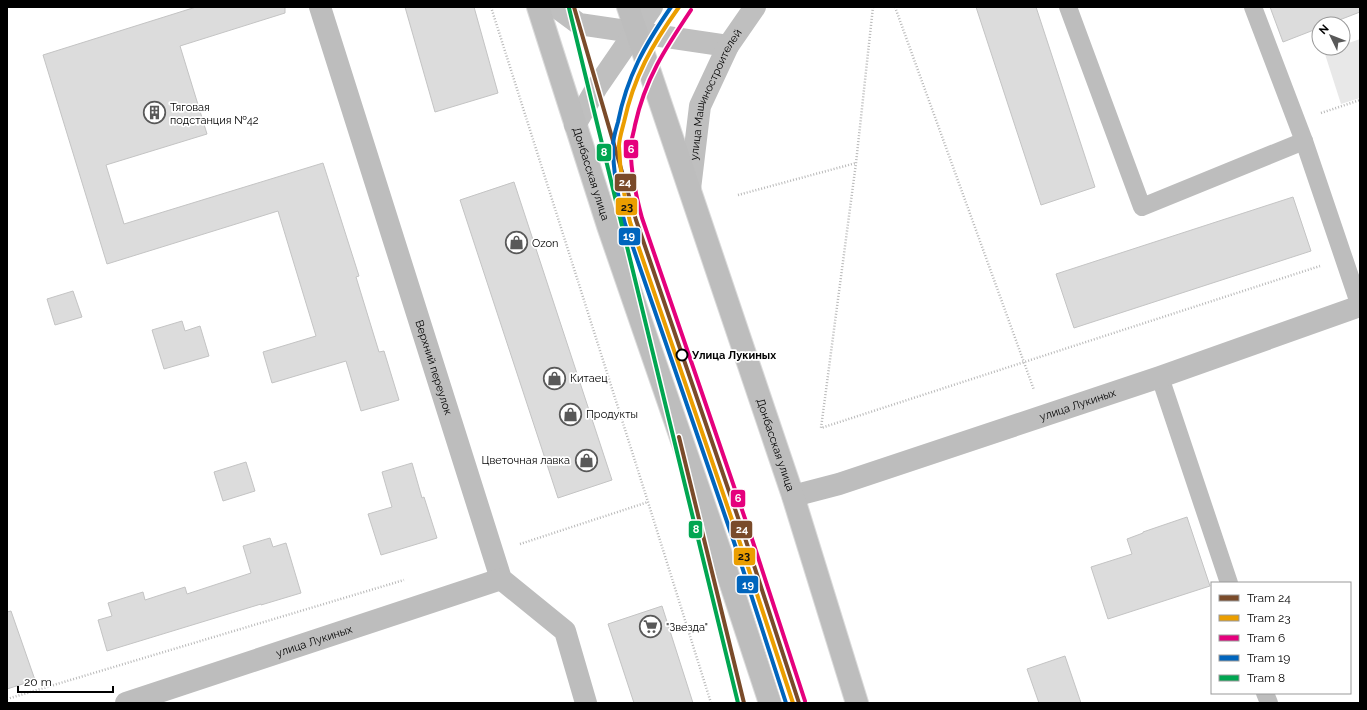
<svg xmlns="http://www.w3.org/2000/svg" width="1367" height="710" font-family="Raleway,sans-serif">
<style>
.green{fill:#e8e8e8}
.building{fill:#dcdcdc;stroke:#c4c4c4}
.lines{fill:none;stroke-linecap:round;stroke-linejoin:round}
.primary-casing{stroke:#dbdbdb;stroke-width:24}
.path{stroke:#b8b8b8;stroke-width:2.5;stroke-dasharray:1 2;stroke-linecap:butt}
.lane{stroke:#bdbdbd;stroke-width:18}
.street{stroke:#bdbdbd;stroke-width:22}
.secondary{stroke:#bfbfbf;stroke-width:22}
.primary{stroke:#bdbdbd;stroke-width:22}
.tram-1-casing{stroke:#fff;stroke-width:7}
.tram-2-casing{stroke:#fff;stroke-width:7}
.tram-3-casing{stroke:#fff;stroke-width:7}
.tram-4-casing{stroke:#fff;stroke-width:7}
.tram-5-casing{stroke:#fff;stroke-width:7}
.tram-1{stroke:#7a4b2a;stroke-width:4}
.tram-2{stroke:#eb9e00;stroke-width:4}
.tram-3{stroke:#e5007d;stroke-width:4}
.tram-4{stroke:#0065bd;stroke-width:4}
.tram-5{stroke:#00a651;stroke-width:4}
.stop-dot{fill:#fff;stroke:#000;stroke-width:2}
.labels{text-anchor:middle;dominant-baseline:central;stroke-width:3.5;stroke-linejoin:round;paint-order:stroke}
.street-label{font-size:11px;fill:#000;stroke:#fff}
.poi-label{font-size:11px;fill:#000;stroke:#fff;text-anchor:start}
.stop-label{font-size:11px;font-weight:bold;fill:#000;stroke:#fff;text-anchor:start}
.line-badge{stroke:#fff;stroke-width:1.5}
.badge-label{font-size:11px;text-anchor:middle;font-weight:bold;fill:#fff}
.pale-badge-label{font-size:11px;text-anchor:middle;font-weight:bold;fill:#111}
</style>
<rect width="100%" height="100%" fill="#fff"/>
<!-- green -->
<path class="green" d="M1360,39V98L1341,104L1324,51L1333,48H1343V45Z"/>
<!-- building -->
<g class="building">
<path d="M196,7H285V13L180,46L207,134L106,165L124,224L323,163L359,276L356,277L379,352L384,351L399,400L361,411L346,361L272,383L263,352L316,336L278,211L107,264L43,55Z"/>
<path d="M405,7H474L498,93L435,112Z"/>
<path d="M976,7H1036L1095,187L1041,205Z"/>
<path d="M1270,7H1360V12L1329,24H1319V28L1283,42Z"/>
<path d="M514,182L612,480L558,498L460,200Z"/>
<path d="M1293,197L1311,251L1074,328L1056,274Z"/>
<path d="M73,291L82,317L55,325L47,299Z"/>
<path d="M182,321L185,331L200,326L209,356L164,369L152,330Z"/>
<path d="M246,462L255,491L223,501L214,472Z"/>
<path d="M412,463L422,498L424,497L437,538L381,555L368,514L392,507L382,472Z"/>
<path d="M1187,517L1210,586L1108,619L1091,567L1132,554L1127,539L1143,533V532Z"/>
<path d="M270,538L273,547L286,543L301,593L261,605V604L107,651L98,620L112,616L108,603L143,592L145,600L185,587L187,594L251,573L243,546Z"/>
<path d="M662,606L693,703H634L608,624Z"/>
<path d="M11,611L35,680L7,689V612Z"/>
<path d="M1065,656L1081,703H1039L1027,669Z"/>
</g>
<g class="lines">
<defs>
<g id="primary">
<path id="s5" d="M538,7L608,226L719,548L770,703"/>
<path id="s6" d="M628,7L793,496L857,703"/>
</g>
</defs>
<!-- primary casing -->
<use href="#primary" class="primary-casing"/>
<!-- path -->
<g class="path">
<path d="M491,7L648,502L711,703"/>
<path d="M873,7L856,163L821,428L1320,266"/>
<path d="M895,7L1034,390"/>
<path d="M1321,113L1360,100"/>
<path d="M738,195L856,163"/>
<path d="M520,544L648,502"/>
<path d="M7,699L404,580"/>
</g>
<!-- lane -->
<g class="lane">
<path d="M1068,7L1142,207L1304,141"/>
<path d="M1253,7L1304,141L1360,306"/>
<path d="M1160,377L1229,583"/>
<path d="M1265,693L1269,703"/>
</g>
<!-- street -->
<g class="street">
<path id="s1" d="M320,7L501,579L565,631L586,703"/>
<path id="s2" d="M793,496L839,484L1160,377L1360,306"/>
<path id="s3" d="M126,703L501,579"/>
</g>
<!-- secondary -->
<g class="secondary">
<path d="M556,7L579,24L728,46"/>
<path d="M575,125L597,87L652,7"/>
<path id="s4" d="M690,189L700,106L728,46L755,7"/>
</g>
<!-- primary -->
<use href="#primary" class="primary"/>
<defs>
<g id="tram-1">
<path d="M574,7L636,220L746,541L799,703"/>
<path d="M679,437L744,703"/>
</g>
<path id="tram-2" d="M679,7C652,45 634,76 624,122C622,130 619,139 619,146C620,172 624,197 630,222L740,543L793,703"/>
<path id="tram-3" d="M691,10C665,49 645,79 635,125C634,132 631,139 631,146C630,169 636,196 642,218L752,539L805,701"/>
<path id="tram-4" d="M671,7C645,45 627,76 618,122C616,129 613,138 613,146C613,172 618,198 625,224L735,545L786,703"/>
<path id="tram-5" d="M569,8L738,703"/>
</defs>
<!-- tram-1 casing -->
<use href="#tram-1" class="tram-1-casing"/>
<!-- tram-2 casing -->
<use href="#tram-2" class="tram-2-casing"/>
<!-- tram-3 casing -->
<use href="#tram-3" class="tram-3-casing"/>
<!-- tram-4 casing -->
<use href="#tram-4" class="tram-4-casing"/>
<!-- tram-5 casing -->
<use href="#tram-5" class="tram-5-casing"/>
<!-- tram-1 -->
<use href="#tram-1" class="tram-1"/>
<!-- tram-2 -->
<use href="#tram-2" class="tram-2"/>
<!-- tram-3 -->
<use href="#tram-3" class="tram-3"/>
<!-- tram-4 -->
<use href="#tram-4" class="tram-4"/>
<!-- tram-5 -->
<use href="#tram-5" class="tram-5"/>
</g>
<!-- icons -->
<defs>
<symbol id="building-ring" viewBox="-11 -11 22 22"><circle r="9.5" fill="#fff" stroke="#595959" stroke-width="1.5"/><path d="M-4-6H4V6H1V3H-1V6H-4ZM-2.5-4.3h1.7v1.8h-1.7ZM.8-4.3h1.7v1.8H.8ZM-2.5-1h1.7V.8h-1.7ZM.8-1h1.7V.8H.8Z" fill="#595959"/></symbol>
<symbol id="shop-ring" viewBox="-11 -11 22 22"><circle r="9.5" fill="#fff" stroke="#595959" stroke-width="1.5"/><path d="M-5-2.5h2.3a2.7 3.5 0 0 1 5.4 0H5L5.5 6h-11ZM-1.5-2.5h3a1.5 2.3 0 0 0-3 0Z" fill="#595959"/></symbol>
<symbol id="supermarket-ring" viewBox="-11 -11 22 22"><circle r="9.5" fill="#fff" stroke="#595959" stroke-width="1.5"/><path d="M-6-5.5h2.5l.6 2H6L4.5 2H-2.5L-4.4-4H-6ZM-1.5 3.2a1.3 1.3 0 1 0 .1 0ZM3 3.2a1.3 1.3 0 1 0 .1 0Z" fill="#595959"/></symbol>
</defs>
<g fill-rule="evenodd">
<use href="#building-ring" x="142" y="100" width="25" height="25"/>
<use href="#shop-ring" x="504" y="230" width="25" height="25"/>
<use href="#shop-ring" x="542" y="366" width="25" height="25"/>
<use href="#shop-ring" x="558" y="402" width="25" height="25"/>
<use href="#shop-ring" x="574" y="448" width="25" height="25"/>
<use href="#supermarket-ring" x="638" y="614" width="25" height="25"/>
</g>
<!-- markers -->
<circle class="stop-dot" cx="682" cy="355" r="5.5"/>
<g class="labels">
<!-- street labels -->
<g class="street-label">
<text stroke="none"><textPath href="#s4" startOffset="99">улица Машиностроителей</textPath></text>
<text stroke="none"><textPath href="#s5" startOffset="175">Донбасская улица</textPath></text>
<text stroke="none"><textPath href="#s1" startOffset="378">Верхний переулок</textPath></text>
<text stroke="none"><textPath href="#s2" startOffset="299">улица Лукиных</textPath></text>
<text stroke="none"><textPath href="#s6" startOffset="462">Донбасская улица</textPath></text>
<text stroke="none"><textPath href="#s3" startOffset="198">улица Лукиных</textPath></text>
</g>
<!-- poi labels -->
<g class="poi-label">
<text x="170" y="107">Тяговая<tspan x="170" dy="13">подстанция №42</tspan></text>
<text x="532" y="243">Ozon</text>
<text x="570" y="378">Китаец</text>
<text x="586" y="414">Продукты</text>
<text x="570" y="460" text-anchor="end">Цветочная лавка</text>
<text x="666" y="627">"Звезда"</text>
</g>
<!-- stop labels -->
<g class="stop-label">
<text x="692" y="355">Улица Лукиных</text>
</g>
</g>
<g class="line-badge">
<rect x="623" y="139" width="16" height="20" rx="4" fill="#e5007d"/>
<rect x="596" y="143" width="16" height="19" rx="4" fill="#00a651"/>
<rect x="614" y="173" width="23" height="19" rx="4" fill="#7a4b2a"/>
<rect x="615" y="197" width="23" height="19" rx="4" fill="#eb9e00"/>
<rect x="618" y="227" width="23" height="19" rx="4" fill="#0065bd"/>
<rect x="730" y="489" width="16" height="19" rx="4" fill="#e5007d"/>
<rect x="730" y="520" width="23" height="19" rx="4" fill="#7a4b2a"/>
<rect x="688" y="520" width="15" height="19" rx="4" fill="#00a651"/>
<rect x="733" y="547" width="23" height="19" rx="4" fill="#eb9e00"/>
<rect x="736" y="575" width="23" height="19" rx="4" fill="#0065bd"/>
</g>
<g class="badge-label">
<text x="631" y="153">6</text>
<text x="604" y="156">8</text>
<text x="625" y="186">24</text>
<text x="629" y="240">19</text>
<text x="738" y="502">6</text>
<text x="742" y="533">24</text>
<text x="696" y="533">8</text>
<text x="748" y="589">19</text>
</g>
<g class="pale-badge-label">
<text x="627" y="211">23</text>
<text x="744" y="560">23</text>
</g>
<!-- border -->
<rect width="1367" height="710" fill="none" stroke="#000000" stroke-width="16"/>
<!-- legend -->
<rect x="1211" y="582" width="140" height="112" fill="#ffffff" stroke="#999999"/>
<rect x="1219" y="595" width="20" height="6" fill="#7a4b2a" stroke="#999999"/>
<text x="1247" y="602" font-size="12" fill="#000000">Tram 24</text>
<rect x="1219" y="615" width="20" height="6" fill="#eb9e00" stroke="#999999"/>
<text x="1247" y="622" font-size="12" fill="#000000">Tram 23</text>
<rect x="1219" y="635" width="20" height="6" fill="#e5007d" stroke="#999999"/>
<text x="1247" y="642" font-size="12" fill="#000000">Tram 6</text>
<rect x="1219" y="655" width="20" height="6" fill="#0065bd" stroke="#999999"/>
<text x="1247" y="662" font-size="12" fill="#000000">Tram 19</text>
<rect x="1219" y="675" width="20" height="6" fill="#00a651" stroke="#999999"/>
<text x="1247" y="682" font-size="12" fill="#000000">Tram 8</text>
<!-- north arrow -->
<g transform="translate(1331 36) rotate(313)"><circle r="19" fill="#ffffff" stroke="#999999"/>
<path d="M0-3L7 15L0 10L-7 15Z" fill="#595959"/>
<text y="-6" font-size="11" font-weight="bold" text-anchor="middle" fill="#000000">N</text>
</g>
<!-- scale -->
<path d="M18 686v6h95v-6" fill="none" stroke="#000000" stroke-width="2"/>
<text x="24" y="686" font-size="12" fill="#000000" stroke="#ffffff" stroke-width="3" paint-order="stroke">20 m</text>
</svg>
